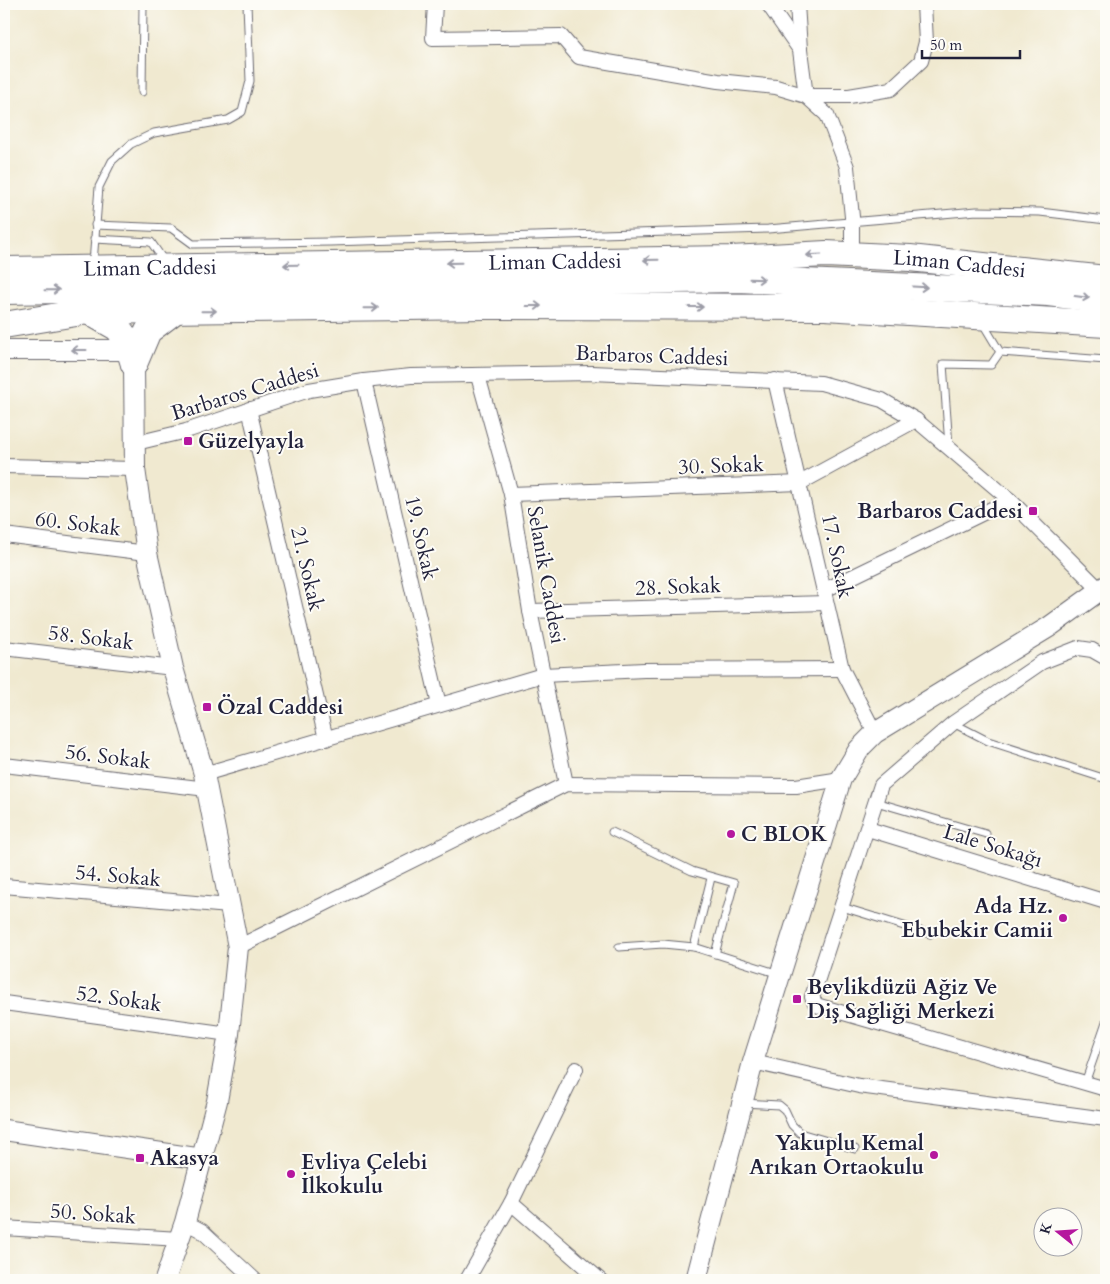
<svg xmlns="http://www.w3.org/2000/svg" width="1110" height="1284" font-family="Cardo,serif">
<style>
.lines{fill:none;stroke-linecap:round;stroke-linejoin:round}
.lane-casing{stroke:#6a686f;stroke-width:9}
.street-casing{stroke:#6a686f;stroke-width:16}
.secondary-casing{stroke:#6a686f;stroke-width:22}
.highway-casing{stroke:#6a686f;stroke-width:28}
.lane{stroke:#fff;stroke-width:7}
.street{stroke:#fff;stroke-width:14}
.secondary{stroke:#fff;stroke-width:20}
.highway{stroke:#fff;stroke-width:26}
.oneway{stroke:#9c9ca7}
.poi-dot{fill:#b5179e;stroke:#fdfcf7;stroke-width:2}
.labels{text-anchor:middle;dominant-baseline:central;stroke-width:4;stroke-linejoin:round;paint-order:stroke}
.street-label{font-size:21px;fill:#22223b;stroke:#fdfcf7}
.poi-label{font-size:21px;font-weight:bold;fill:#22223b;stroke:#fdfcf7;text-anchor:start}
</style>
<rect width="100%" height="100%" fill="#fdfcf7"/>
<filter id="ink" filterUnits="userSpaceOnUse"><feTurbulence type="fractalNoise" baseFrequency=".02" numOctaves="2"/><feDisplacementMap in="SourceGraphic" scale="10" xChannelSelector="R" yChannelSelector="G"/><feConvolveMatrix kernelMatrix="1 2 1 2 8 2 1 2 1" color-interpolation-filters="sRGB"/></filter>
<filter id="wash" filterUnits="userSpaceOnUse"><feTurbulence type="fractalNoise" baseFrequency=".0096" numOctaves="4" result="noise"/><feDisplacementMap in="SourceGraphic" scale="20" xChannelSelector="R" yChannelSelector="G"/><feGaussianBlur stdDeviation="1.12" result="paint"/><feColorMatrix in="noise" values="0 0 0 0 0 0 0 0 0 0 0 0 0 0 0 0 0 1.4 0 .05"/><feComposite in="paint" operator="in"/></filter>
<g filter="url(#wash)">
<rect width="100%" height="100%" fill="#f0e9d0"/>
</g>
<g filter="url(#ink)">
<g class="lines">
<defs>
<g id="lane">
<path d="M142,92L143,4"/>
<path d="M95,225L171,228L193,244L330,242L768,229L977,211L1040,212L1106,220"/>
<path d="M94,239L151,242L164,261"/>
<path d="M93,263L99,187L112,161L131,144L154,133L228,120L242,112L250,81L247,4"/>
<path d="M982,322L1000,352L1106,360"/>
<path d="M949,446L943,364L991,365L1000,352"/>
<path d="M953,723L988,741L1106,779"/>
<path d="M876,802L986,834"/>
<path d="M612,832L692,871L734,883L715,954"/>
<path d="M1101,901L1106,887"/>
<path d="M842,907L930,934"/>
<path d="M619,947L663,944L694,947L779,974"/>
<path d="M694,947L711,878"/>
<path d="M1085,1083L1106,1022"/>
<path d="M743,1103L779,1105L785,1110L792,1125L800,1133L855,1149"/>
</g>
<g id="street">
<path d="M435,4L433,38L561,36L579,57L718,81L776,87L806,96H849L891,89L921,61L926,42L924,4"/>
<path d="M768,4L800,50L806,96L827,115L847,167L852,217V256"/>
<path d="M797,4L800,49"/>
<path d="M478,376L511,494L530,611L566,784"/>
<path d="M775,380L842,669L875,733"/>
<path d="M364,381L439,705"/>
<path d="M249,409L326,739"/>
<path d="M136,443L186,431L309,390L364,381L411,376L592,373L821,383L882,400L916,420L1010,500L1101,591"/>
<path d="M4,466L135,469"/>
<path d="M511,494L800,483L916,420"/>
<path d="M4,535L147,553"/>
<path d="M825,590L1010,500"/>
<path d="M530,611L826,603"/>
<path d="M4,648L173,668"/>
<path d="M1106,658L1092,650L1078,648L1042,662L953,723L881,785L812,997L816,1005L1106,1089"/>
<path d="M4,765L207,789"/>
<path d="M204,774L543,675L644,670L842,669"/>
<path d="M868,829L1106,902"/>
<path d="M4,886L229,906"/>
<path d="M238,947L566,784L796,786L841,779"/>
<path d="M4,1003L229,1034"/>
<path d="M753,1062L859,1086L1106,1119"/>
<path d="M511,1203L600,1280"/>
<path d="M185,1222L202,1231L255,1280"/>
<path d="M4,1228L179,1239"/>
<path d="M467,1280L511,1203L576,1069"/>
</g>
<g id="secondary">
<path d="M4,350H128"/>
<path d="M134,364L135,469L147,553L173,668L204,774L238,947L229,1034L217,1101L185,1222L165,1280"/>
<path d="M4,1130L203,1159"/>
<path d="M696,1280L753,1062L841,779L859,749L875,733L1049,627L1106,586"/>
</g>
<g id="highway">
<path id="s1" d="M4,270L730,259L826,254L910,258L1106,279"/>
<path d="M4,291L738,279L1048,293L1106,300"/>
<path d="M88,311L118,328L126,339L134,364"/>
<path d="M4,325L88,311L484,306L825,307L1106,324"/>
<path d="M134,364L148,331L173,312"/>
</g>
</defs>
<!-- lane casing -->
<use href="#lane" class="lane-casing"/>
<!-- street casing -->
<use href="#street" class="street-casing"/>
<!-- secondary casing -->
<use href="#secondary" class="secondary-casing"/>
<!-- highway casing -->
<use href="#highway" class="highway-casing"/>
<!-- lane -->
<use href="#lane" class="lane"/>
<!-- street -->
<use href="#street" class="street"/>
<!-- secondary -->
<use href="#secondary" class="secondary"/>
<!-- highway -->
<use href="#highway" class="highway"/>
</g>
<!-- one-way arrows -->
<defs><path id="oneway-shaft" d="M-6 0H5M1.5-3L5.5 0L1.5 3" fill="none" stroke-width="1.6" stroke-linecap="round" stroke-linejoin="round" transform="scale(1.25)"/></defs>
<g class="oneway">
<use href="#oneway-shaft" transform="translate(814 255) rotate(177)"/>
<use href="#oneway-shaft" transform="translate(651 260) rotate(179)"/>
<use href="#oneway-shaft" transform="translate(454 263) rotate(179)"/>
<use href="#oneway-shaft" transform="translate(291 265) rotate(179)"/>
<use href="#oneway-shaft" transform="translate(757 279) rotate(2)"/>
<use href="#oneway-shaft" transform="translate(920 287) rotate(3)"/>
<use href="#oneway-shaft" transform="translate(52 290) rotate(-1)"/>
<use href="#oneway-shaft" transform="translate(1082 297) rotate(7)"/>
<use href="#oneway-shaft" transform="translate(534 306)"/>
<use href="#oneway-shaft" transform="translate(696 307)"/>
<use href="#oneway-shaft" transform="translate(371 308) rotate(-1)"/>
<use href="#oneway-shaft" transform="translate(209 311) rotate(-1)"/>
<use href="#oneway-shaft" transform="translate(79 350) rotate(180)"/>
</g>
</g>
<!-- markers -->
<g class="poi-dot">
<rect x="183" y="436" width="10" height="10" rx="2.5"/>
<rect x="1028" y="506" width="10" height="10" rx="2.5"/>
<rect x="202" y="702" width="10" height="10" rx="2.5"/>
<circle cx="731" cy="834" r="5"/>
<circle cx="1063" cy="918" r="5"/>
<rect x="792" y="994" width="10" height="10" rx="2.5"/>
<circle cx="934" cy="1155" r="5"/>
<rect x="135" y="1153" width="10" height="10" rx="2.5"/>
<circle cx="291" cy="1174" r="5"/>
</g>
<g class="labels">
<!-- street labels -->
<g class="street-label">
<text stroke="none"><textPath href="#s1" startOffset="551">Liman Caddesi</textPath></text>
<text stroke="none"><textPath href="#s1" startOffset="956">Liman Caddesi</textPath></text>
<text stroke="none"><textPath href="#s1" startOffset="146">Liman Caddesi</textPath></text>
<text transform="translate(652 356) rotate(2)">Barbaros Caddesi</text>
<text transform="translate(245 392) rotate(-17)">Barbaros Caddesi</text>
<text transform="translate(721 466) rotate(-2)">30. Sokak</text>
<text transform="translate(78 524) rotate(7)">60. Sokak</text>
<text transform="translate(421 538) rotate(77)">19. Sokak</text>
<text transform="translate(837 556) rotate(78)">17. Sokak</text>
<text transform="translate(307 569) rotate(77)">21. Sokak</text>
<text transform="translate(546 575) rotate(80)">Selanik Caddesi</text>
<text transform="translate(678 587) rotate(-2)">28. Sokak</text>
<text transform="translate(91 638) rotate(7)">58. Sokak</text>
<text transform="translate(108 757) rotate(7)">56. Sokak</text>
<text transform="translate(993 846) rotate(17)">Lale Sokağı</text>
<text transform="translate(118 876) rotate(5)">54. Sokak</text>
<text transform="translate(119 999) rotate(8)">52. Sokak</text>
<text transform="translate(93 1214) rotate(4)">50. Sokak</text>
</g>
<!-- poi labels -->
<g class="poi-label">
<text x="198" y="441">Güzelyayla</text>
<text x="1023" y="511" text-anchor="end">Barbaros Caddesi</text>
<text x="217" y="707">Özal Caddesi</text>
<text x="741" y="834">C BLOK</text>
<text x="1053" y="906" text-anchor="end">Ada Hz.<tspan x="1053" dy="24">Ebubekir Camii</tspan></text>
<text x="807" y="987">Beylikdüzü Ağiz Ve<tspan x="807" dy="24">Diş Sağliği Merkezi</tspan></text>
<text x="924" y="1143" text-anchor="end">Yakuplu Kemal<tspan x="924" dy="24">Arıkan Ortaokulu</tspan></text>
<text x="150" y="1158">Akasya</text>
<text x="301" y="1162">Evliya Çelebi<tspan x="301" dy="24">İlkokulu</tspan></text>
</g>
</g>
<!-- margin -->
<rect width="1110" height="1284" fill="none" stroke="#fdfcf7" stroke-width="20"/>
<!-- north arrow -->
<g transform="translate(1058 1232) rotate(287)"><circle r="24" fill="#fdfcf7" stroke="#a5a5ac"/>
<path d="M0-4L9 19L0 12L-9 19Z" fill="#b5179e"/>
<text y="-8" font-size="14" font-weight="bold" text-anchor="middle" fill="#22223b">K</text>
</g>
<!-- scale -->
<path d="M922 50v8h98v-8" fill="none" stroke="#22223b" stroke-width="2.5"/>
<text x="930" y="50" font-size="15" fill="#22223b" stroke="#fdfcf7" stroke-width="4" paint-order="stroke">50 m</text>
</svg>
